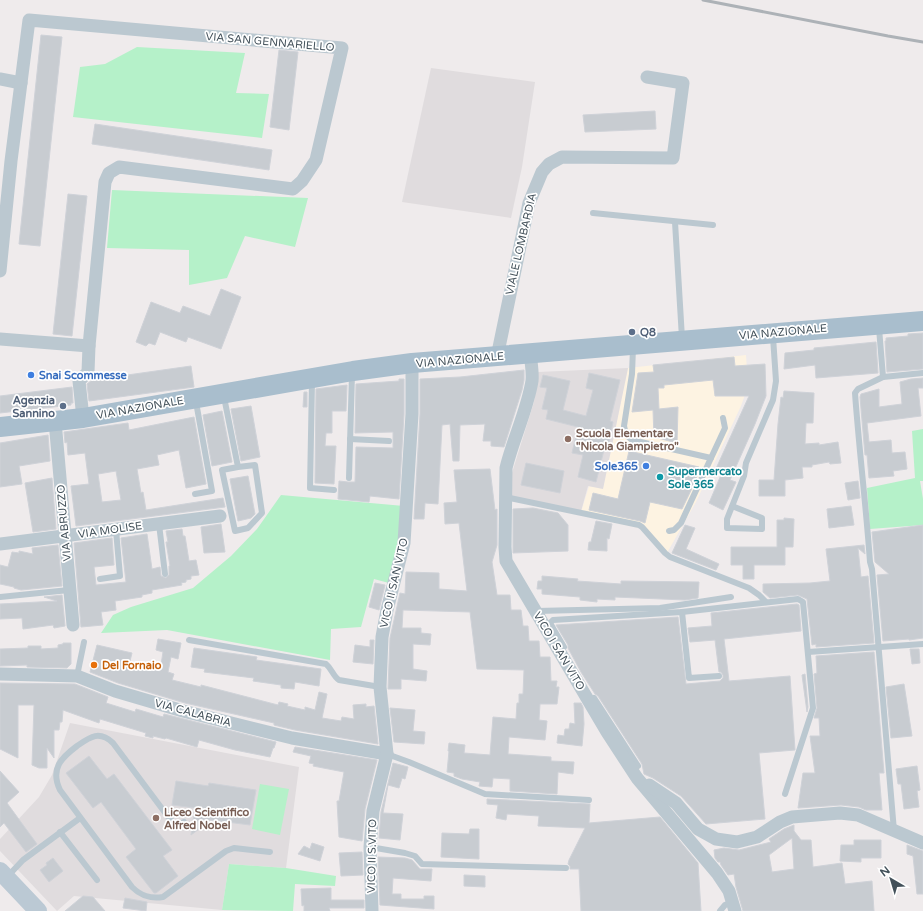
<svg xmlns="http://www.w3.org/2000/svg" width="923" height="911" font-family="'Varela Round',sans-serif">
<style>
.commercial{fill:#fdf3e2}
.education{fill:#e0dcde}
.green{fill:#b5f1c9}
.building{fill:#c8ccd1;stroke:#cfd2d8;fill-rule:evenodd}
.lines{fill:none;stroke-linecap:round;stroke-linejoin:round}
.lane{stroke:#bbc8d0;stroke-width:6}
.street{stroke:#bbc8d0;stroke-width:13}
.secondary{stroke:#bbc9d4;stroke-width:18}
.primary{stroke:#a9becd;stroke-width:20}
.rail{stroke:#adb2b7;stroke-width:3}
.service-dot{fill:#5c6f8a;stroke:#fff;stroke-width:1.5}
.shop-dot{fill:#3f7fe0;stroke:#fff;stroke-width:1.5}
.education-dot{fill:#8d6e63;stroke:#fff;stroke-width:1.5}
.culture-dot{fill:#0f9aa8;stroke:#fff;stroke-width:1.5}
.food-dot{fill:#e8710a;stroke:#fff;stroke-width:1.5}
.labels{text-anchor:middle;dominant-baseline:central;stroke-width:3.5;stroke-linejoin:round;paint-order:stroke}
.street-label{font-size:11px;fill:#43515a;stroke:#fff}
.service-label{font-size:11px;font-weight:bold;fill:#4e5e75;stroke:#fff;text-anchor:start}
.shop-label{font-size:11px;font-weight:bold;fill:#366cbe;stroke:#fff;text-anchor:start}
.education-label{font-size:11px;font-weight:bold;fill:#785e54;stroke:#fff;text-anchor:start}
.culture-label{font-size:11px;font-weight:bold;fill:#0d838f;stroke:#fff;text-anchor:start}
.food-label{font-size:11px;font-weight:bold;fill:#c56008;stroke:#fff;text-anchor:start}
</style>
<rect width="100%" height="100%" fill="#efebec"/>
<!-- commercial -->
<path class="commercial" d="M746,355L748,386L741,406L696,502L667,553L639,528L580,515L589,486L603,488L628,368Z"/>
<!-- education -->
<g class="education">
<path d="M431,68L535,82L522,167L511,218L402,202Z"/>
<path d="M628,368L603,489L588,486L580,515L509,496L511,476L534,402L538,372Z"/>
<path d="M70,723L299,767L286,868L229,864L222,910L74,896L57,911L0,851V839L39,797L52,775Z"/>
</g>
<!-- green -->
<g class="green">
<path d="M137,47L245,53L236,93L269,94L262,138L73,117L80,67L105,64Z"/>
<path d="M112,190L308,198L295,247L245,236L227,278L189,285V250L107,248Z"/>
<path d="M923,429V481H920L923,499V525L870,529L867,488L915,478L912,431Z"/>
<path d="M281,495L404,506L401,543L389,583L374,579L361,627L331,629L330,660L167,630L101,633L113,615L131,607L193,588L231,556L257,529Z"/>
<path d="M260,784L289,789L280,835L252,829Z"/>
<path d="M229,864L286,868L336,876L335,886L295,884L293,911L222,910Z"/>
</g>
<!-- building -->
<g class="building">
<path d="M41,35L62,37L40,246L19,244Z"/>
<path d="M279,50L298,52L289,130L270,127Z"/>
<path d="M655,111L656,129L585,132L583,115Z"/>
<path d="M95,124L272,150L269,170L92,144Z"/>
<path d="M68,194L87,196L72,336L53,334Z"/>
<path d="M221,289L241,297L221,349L188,337L186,342L160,332L155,345L149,343L146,346L136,342L151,302L180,313L183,306L210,316Z"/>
<path d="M923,333V369L887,372L885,341H886V338L908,336V334Z"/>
<path d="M876,342L878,373L816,378L815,365L784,369L785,353L814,350V348Z"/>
<path d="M734,357L735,366L765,364L766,396L755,424L730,480L736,482L723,510L709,503L721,475L714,473L749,396H715L713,380L664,385V388H658L659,409L678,407L677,443L654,437L653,410L632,412L638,373L654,372L653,365Z"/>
<path d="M191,366L194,387L89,401L87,384L92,380Z"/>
<path d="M524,370V380L522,390L504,447L491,446V441H483L485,424L460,425L459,461H453L450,424L442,425L438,504L425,503L424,519H414L420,414V379L460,377Z"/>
<path d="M589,373L620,380L610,421L613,422L608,447L605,446L596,482L578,477L583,455L572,453L578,427L546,419L548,410L542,409L547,388L540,387L543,375L570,381L563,410L586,416L593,390L586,388Z"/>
<path d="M923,378V388H918L921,416L867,423L869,442L891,440L892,453L905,452L907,469L893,471L894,476L869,478L867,455H865L860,397L861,394L879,389V407L902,404L900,382L911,379Z"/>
<path d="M399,379H404V414L399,499L370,496L369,502L338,499L339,481L348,482H355L356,447L393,448V432L355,433L356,384L399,381Z"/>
<path d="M347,385L346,411H332V433H326L325,446H336L334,484L315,483L316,389Z"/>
<path d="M72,387L73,403H71V405L0,413V396Z"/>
<path d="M784,391L814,393L813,423H806L805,444L819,443V445L838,442L841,463L830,464L829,462L812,465V467H802L803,478L785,480V496H759V480H774L778,424L781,397L783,398Z"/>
<path d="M304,392H307V407H303Z"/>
<path d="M251,406L260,457L241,461L231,409Z"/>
<path d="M222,411L232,462L212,466L203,415Z"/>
<path d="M194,417L206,484L186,488L179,450L157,455L159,465L137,469L141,493L143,492L146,510L223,498L225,507L76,526L71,486L89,484L85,453L68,455L67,442L65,443L64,432L128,423L129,430ZM116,471L121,500L102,502L98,474Z"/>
<path d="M48,435L50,461L19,466L22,484L0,487V443Z"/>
<path d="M629,451L699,467L696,480L682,509L650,502L645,523L640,521L589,510L593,493L618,499Z"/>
<path d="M526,463L564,471L560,493L521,485Z"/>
<path d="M490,469L495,510L497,509V545L492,562L497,595H510L511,610H521L523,626H528L529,641H539L540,657H550L551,681H557L556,687H559L557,704H540L539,720L547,721L545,740L509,737L508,754L551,757V761L574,762L573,774L558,772L557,794L510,791V779L493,778L492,787L479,786L480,782L462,779L454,776V773L447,772L449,751H448L449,743L465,745L464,753L490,755L493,717L516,719L517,703H519V694H523L524,670L477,669L470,612L403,610L402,628H421V633L431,634L430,645L413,644V669L427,671L426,681L401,679V689H388L390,638L400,593L405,594L406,572L439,573V589L467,591L459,523L445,524L444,503L457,502L454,470Z"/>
<path d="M248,476L255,514L251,518L238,521L230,479Z"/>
<path d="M52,478L56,529L33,532L25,483Z"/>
<path d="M858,481L860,498L848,500L845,483Z"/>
<path d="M851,506L854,525L829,528L827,509Z"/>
<path d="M533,508L558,513L568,525V551L513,553V509Z"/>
<path d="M784,518L794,519L793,547H785V565H754V579H743V565H731V547H777V520H784Z"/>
<path d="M596,521L612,524L609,539L607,538V551L588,550L589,542H591Z"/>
<path d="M221,524L225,552L204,553L201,527Z"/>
<path d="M685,525L695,528L686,549L719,564L716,570L672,553Z"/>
<path d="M923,525V638L909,640V639L883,641L877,575L889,574L875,562L872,532Z"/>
<path d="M182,529L183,536H185L189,561L196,560L199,575L191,576V579L186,580V582L181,583L182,585L152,590V593L142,595V597L115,601L116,610L101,612L103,625L81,627L74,543L112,538L114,565L94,567L96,585L126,582L121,538L147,534L152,569L160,567L161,576L166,578L169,575V566H170L166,542H168L166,531Z"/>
<path d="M58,545L62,586L21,590L14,588V587L0,584V565L8,567L12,552L19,553V551L33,554L32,548Z"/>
<path d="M864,545L865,554L858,548L861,577L868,576L874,643L816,647V644L812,645L807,599L798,595L770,598L763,592V584L810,583L830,581L826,549Z"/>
<path d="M542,576L578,579L577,581L621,584V581L699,582L698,598L685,600L615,597V600L597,599V602L580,600V597L542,594V589H537L538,581H542Z"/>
<path d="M375,583L385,585L379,610L369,607Z"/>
<path d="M62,595L65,626L54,628L53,625L23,629L22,618L0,619V604L57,601L44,597Z"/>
<path d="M797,604L799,605L801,631L724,639L729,681L790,676L795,750L759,753L765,819L706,824L681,796L653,778L644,774L642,764L598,696L595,694L581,672L568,648V645L556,625L678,617L686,684L720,681L723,678V675L721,672H719L715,640L690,642L688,628L712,626L711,613Z"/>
<path d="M158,639L181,643L178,659L171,657L168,672L174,674L172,680L201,687V685L278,705L279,702L288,704L287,706L305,710V707L315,710L319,692L327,694L322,718L341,721L342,717L354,719L353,705L366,704V707L374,706L378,744L295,730L274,725V723L185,703L118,683L90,672L97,645L132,653L129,665L160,671L163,652L156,650Z"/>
<path d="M370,640H374L373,664L353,662L355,645L370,647Z"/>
<path d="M63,643H71V664L67,668L27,667V665L0,666V649L28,648V646H41V649L58,648V645L63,644Z"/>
<path d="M194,648L257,657L256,660L321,669L319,686L295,682L294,689L281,688V685L253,681L254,678L204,672L205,669L191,667Z"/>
<path d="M910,649H919L920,663L912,664Z"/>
<path d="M874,652L884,773H879L882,810H866L859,807L841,805L798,808L803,773H815L810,736H820L819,718H814L817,708L814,674L817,673L816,656Z"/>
<path d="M805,674L808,707L807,712L802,675Z"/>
<path d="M0,683L75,684L108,697L106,703L135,712L136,709L163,717L164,714L276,742L274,748H273L270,757L235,750L199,740L197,747L166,738L165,739L153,736V738L145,736L146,733L100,719L99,723L63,710L62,722H60L59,730H54V758L47,748V768H39L32,765L34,705H18V758L0,749Z"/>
<path d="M904,684L912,736L891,738L886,687Z"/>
<path d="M574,703H581L583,707L584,724L582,746L557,743L558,735L564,736L565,729H569L570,723L575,724Z"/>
<path d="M390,708L415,710L413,731L425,732L424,744L394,742Z"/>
<path d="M295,747L377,760L365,809L362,841L339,837L337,801H339L344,772L313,766L314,764L309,763L311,756L293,752Z"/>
<path d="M89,756L107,779L114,774L172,850L163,856L178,876L156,893H154L126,857L136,849L101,802L93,808L66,773Z"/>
<path d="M393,763L408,767L405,779L402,778L399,788L388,785L383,813L403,814L400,840L379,838L381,812Z"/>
<path d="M917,766L920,790L917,791L919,807L904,809L901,784H898L896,769Z"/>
<path d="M0,771L19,792L7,803L37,844L26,852L4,823L0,827Z"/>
<path d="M176,781L208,786L209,783L256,790L250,825L204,819L203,826L191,835L195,808L172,805Z"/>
<path d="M487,799L590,804L589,823L660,817L698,863L701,911H581L579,869H570V866L568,864L569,860L585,828L538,826L539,816L507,814L506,820L496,818L498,805L487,804Z"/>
<path d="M794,825V831L801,840H811L813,867L842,863L845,884L872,881L874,911H743L736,887L734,874L728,875L721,865L720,862H718L715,858L714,850L724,848L739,850L771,842L769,839L784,829ZM792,838L794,869L772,872L769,855Z"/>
<path d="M470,829H479V859L441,857L442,833L469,834Z"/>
<path d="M854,840H881V858H861V862L840,861L841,845H854Z"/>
<path d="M312,843L324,847L320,861L298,854L304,846L310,849Z"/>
<path d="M907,845L923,851V894H917L913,856L907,854Z"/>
<path d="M362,852L363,875L341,876L339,853Z"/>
<path d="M378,857L405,858L412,860L420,869H432L431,881L393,878L392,894H401V899H424V896H434V909L380,905Z"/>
<path d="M53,858L63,871L49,882L40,870L47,865L46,863Z"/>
<path d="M464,875L485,876V887L464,886Z"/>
<path d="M331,888V900H364V908H329L330,911H304V905L302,906L301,889Z"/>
<path d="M83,896L93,897L105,911H65Z"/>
<path d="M125,898L147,902L146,911L123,908Z"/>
</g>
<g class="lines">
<!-- lane -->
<g class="lane">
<path d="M593,213L713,225"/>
<path d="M675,222L682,338"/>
<path d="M879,328L883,377L858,389L855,393C859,449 866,505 870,562L872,569L894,831"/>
<path d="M633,348L632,374L624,426L626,435L632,440L711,458L681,523L674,530L669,531"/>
<path d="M883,377L923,373"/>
<path d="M312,381L310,488L334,490"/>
<path d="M224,397L238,467L255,465L262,513L248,528L235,531L222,470L238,467"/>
<path d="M350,439L389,441"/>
<path d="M711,458L725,428L723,418"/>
<path d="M349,478L352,374"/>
<path d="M195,494L212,491L196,402"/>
<path d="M505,497L639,525L642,527L665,553L670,557L749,588L759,595L766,602"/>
<path d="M732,506L762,518V529L727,528V519L744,476L746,463L773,400L776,381L773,337"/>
<path d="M159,524L165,574"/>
<path d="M100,579L120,576L116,530"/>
<path d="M0,597L69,590"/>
<path d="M537,611L660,608L731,597"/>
<path d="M682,612L689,678L719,676"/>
<path d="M189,640L326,664C332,669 333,676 339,680L380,687"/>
<path d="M564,647L550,623L553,620L682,612L798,599L803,602L813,708L785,794"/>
<path d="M808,652L923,644"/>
<path d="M77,676L84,642"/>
<path d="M594,698L638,766"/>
<path d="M387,754L409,762L485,794L589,800"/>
<path d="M184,822L180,824L174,823L169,818L113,743C99,730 90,737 77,746C61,758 50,769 60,790L132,887C141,896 150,899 163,897L226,851L234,848L270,852"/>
<path d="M60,832L97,880"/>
<path d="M370,847L405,853L415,856L422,864L566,868"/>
<path d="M7,877L23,860L80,818"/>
<path d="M720,911L725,905L732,902"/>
</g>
<!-- street -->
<g class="street">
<path d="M0,79L21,83"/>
<path d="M0,271L11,161L29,20L342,48L316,160L302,181L293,189L119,167L109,173L105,182L89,346L88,372L79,381L83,418"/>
<path d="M0,339L89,346"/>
<path d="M530,353C531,363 533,372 532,381C527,411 513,439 506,468L505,547L506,561L607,732L637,778L717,873L729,891L735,911"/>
<path d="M497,357L529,203L542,172L549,164L562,157L673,158L683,83L647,77"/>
<path d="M55,421L73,625"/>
<path d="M0,544L220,516"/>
<path d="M0,674L77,676L115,691L183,711L292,738L387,754"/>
<path d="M649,785L676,803L698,829L716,839L737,842L757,837L780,822L792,817L840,813L858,815L923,843"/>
<path d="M372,911L370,847L373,811L387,754L380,687L382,637L387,610L404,543L412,414V363"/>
</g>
<!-- secondary -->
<path class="secondary" d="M0,871L38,911"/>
<!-- primary -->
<path class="primary" d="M0,427L83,418L353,371L412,363L923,321"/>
<!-- rail -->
<path class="rail" d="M703,0L888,36L923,42"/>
</g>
<!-- markers -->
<g class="service-dot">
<circle cx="632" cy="332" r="4"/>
<circle cx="63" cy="406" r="4"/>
</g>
<g class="shop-dot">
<circle cx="31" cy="375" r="4"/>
<circle cx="646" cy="466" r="4"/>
</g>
<g class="education-dot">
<circle cx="568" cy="439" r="4"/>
<circle cx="156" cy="818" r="4"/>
</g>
<circle class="culture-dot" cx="660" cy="477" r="4"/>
<circle class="food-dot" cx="94" cy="665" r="4"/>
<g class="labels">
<!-- street labels -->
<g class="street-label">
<text transform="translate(270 42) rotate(5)">VIA SAN GENNARIELLO</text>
<text transform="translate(521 244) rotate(-77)">VIALE LOMBARDIA</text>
<text transform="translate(783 332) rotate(-5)">VIA NAZIONALE</text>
<text transform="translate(460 360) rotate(-5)">VIA NAZIONALE</text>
<text transform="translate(140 408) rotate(-10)">VIA NAZIONALE</text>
<text transform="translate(64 523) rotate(-95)">VIA ABRUZZO</text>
<text transform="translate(110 530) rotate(-8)">VIA MOLISE</text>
<text transform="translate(394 583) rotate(-77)">VICO II SAN VITO</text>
<text transform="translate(559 651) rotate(59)">VICO I SAN VITO</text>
<text transform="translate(193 713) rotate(15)">VIA CALABRIA</text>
<text transform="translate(372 856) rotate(-89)">VICO II S.VITO</text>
</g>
<!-- service labels -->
<g class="service-label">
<text x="640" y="332">Q8</text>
<text x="55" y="400" text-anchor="end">Agenzia<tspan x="55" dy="13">Sannino</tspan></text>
</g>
<!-- shop labels -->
<g class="shop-label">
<text x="39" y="375">Snai Scommesse</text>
<text x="638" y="466" text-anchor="end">Sole365</text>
</g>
<!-- education labels -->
<g class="education-label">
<text x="576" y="433">Scuola Elementare<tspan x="576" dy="13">"Nicola Giampietro"</tspan></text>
<text x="164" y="812">Liceo Scientifico<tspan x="164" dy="13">Alfred Nobel</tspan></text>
</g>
<!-- culture labels -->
<g class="culture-label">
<text x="668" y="471">Supermercato<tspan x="668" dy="13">Sole 365</tspan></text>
</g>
<!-- food labels -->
<g class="food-label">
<text x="102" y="665">Del Fornaio</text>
</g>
</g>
<!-- north arrow -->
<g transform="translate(891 879) rotate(322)" stroke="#ffffff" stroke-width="3" paint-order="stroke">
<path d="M0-3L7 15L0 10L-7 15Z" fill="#43515a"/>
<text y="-6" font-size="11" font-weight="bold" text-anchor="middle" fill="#43515a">N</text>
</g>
</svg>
